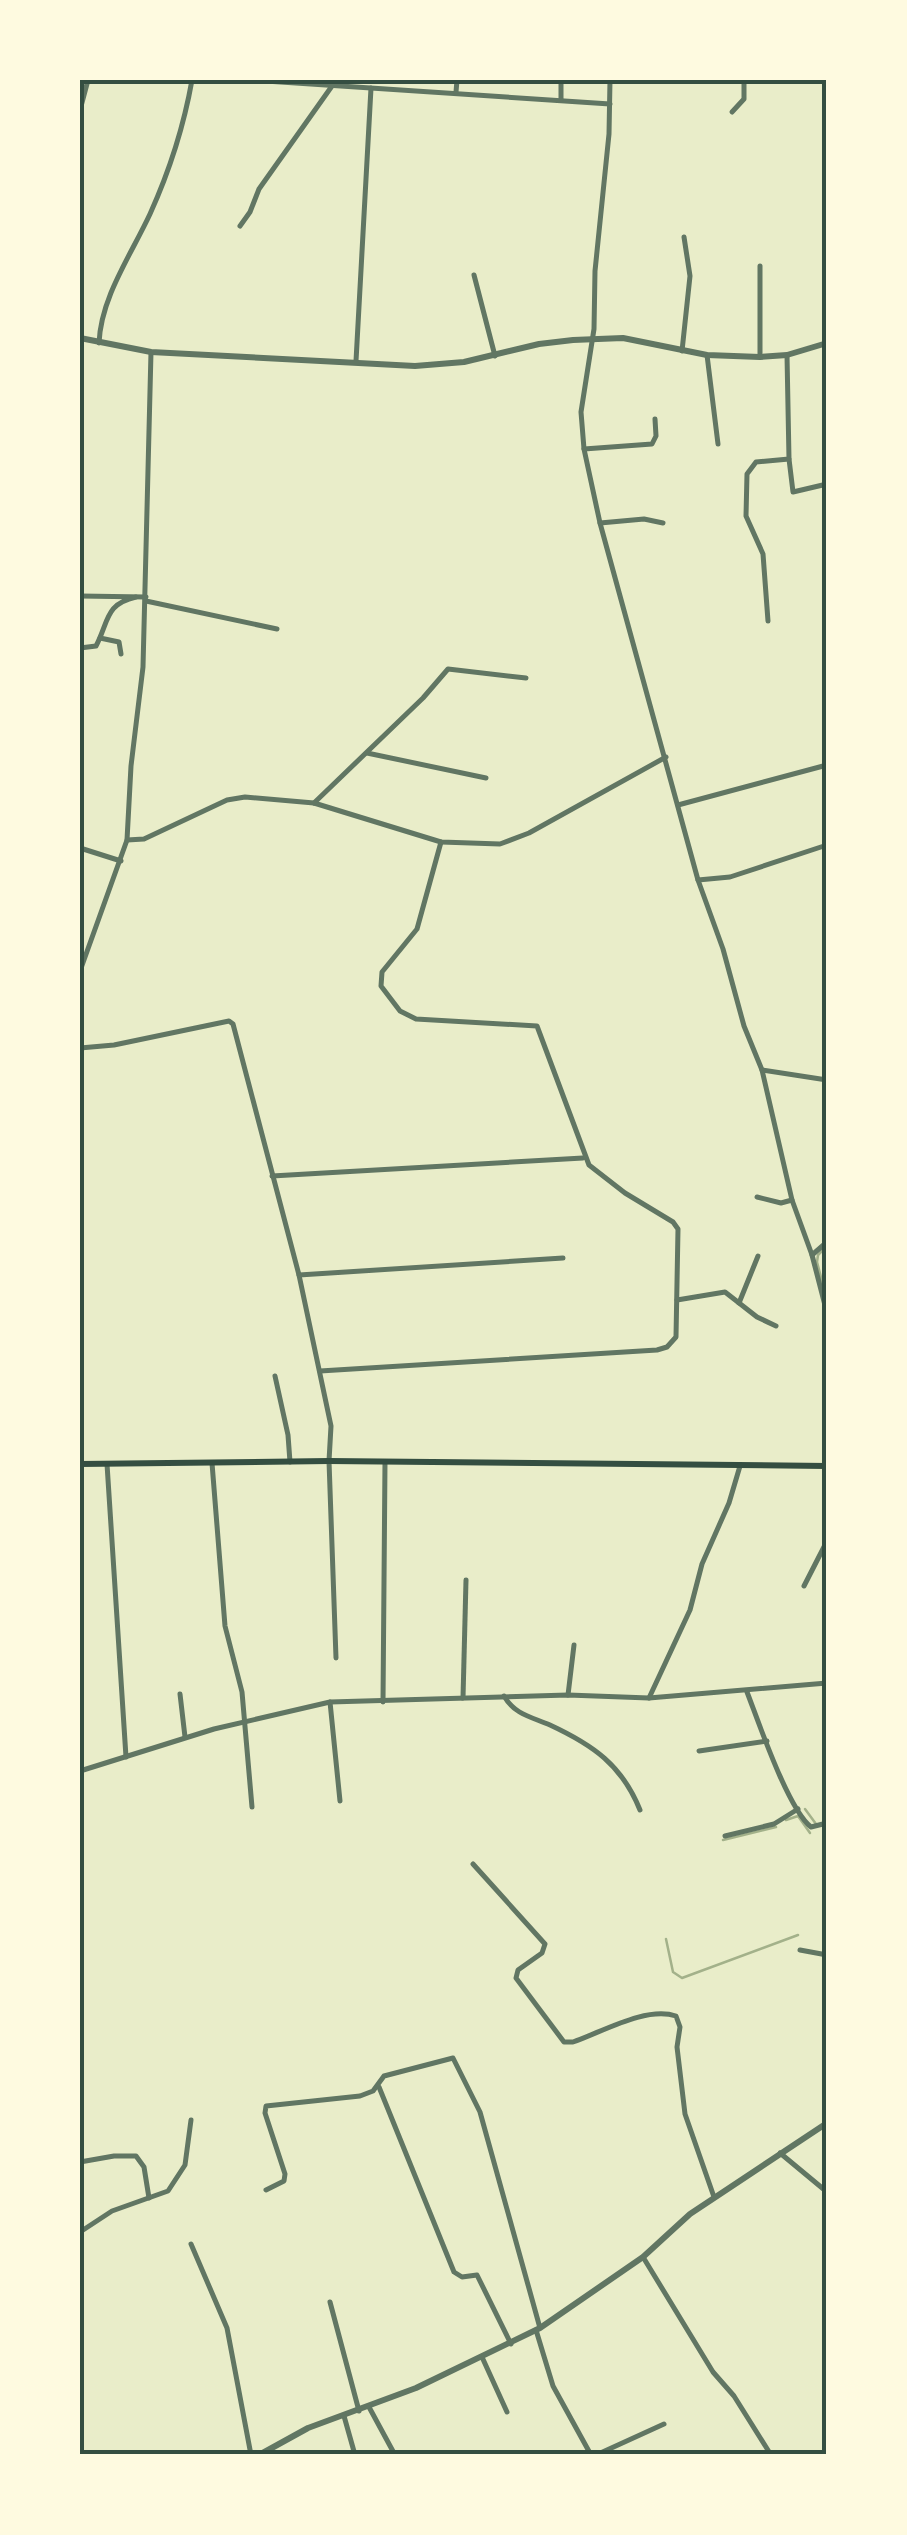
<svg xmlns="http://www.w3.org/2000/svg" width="907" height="2535" font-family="'Nunito Sans',sans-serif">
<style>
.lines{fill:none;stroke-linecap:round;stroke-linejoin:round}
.stream{stroke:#a3b18a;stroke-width:2.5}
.minor{stroke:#617663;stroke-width:5}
.tertiary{stroke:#617663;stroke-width:6}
.secondary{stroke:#344e41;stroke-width:6}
.neatline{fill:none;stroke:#344e41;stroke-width:4}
</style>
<rect width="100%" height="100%" fill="#e9edc9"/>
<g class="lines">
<!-- stream -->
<g class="stream">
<path d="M827,1246L818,1255L817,1262L827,1300"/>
<path d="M805,1809L816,1824"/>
<path d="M786,1820L798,1816L810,1833"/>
<path d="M723,1840L776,1827"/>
<path d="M666,1939L673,1972L682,1978L798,1935"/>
</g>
<!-- minor -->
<g class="minor">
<path d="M251,80L610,104"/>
<path d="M610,80L609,134L595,271L594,329L581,412L584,449L600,523L698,880L723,949L744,1026L762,1070L792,1200L812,1255L827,1313"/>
<path d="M456,92L457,80"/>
<path d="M561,99V80"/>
<path d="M80,110L88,80"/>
<path d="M732,112L744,99V80"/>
<path d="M240,226L250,212L259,189L332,86"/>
<path d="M474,275L495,356"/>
<path d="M99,343C101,297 131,255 150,214C169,172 184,125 192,80"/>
<path d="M682,351L690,276L684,237"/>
<path d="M707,355L718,444"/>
<path d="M760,357V266"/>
<path d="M356,361L371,88"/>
<path d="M827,413V440"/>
<path d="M584,449L652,444L656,436L655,419"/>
<path d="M789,459L793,492L827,484"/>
<path d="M600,523L644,519L663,523"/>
<path d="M80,596L146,597"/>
<path d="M146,601L277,629"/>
<path d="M768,621L763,554L746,516L747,474L756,462L789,459L787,355"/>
<path d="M100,638L119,642L121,654"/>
<path d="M80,648L96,646C109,621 105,604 136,597"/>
<path d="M367,753L486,778"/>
<path d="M314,803L423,698L448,669L526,678"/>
<path d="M678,805L827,765"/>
<path d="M127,840L144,839L227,800L245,797L314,803L441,842L500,844L529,833L666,757"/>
<path d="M80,848L121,861"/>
<path d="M698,880L730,877L827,845"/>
<path d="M80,971L127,840L131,766L143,667L151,352"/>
<path d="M80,1048L114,1045L229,1021L233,1024L299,1275L331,1426L329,1461L336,1658"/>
<path d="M762,1070L827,1080"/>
<path d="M272,1176L583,1158"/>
<path d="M757,1197L781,1203L792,1200"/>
<path d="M812,1255L827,1242"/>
<path d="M299,1275L563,1258"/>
<path d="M677,1300L725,1292L757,1317L776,1326"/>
<path d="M739,1303L758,1256"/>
<path d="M320,1371L657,1350L667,1347L676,1337L678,1229L673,1222L625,1193L589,1165L537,1026L416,1019L400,1011L381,986L382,972L417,929L441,842"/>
<path d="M275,1376L288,1435L290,1462"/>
<path d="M212,1463L225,1626L242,1692L252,1807"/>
<path d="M107,1464L126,1757"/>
<path d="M804,1586L827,1541"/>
<path d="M747,1692C759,1723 788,1809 811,1827L827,1823"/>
<path d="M180,1694L185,1737"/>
<path d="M568,1695L574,1645"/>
<path d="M504,1696C515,1715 532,1717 550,1725C593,1745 622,1765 640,1810"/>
<path d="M463,1698L466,1580"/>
<path d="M649,1698L690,1610L702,1564L729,1503L740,1466"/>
<path d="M330,1702L340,1801"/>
<path d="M383,1702L385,1462"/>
<path d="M699,1751L767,1741"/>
<path d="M80,1771L214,1729L330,1702L568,1695L649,1698L827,1683"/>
<path d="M725,1836L774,1824L798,1809"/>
<path d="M473,1864L545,1944L542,1953L518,1970L516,1978L564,2042H573C602,2032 646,2006 676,2016L680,2027L677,2047L685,2114L714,2197"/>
<path d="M800,1950L827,1955"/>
<path d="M379,2087L454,2272L462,2277L477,2275L511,2344"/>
<path d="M780,2153L827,2192"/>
<path d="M80,2162L114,2156H136L144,2167L149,2198"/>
<path d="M266,2190L284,2181L285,2174L265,2113L266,2106L360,2096L373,2091L384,2076L453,2058L480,2112L540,2328"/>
<path d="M80,2232L112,2211L168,2191L185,2165L191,2120"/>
<path d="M191,2244L227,2328L251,2455"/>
<path d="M643,2257L713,2372L734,2396L771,2455"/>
<path d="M330,2302L359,2411"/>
<path d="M536,2330L553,2386L591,2455"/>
<path d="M482,2357L507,2412"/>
<path d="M369,2407L395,2455"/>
<path d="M344,2416L355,2455"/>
<path d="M596,2455L664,2424"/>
</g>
<!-- tertiary -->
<g class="tertiary">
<path d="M80,338L151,352L415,366L464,362L539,344L573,340L623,338L707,355L760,357L787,355L827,343"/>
<path d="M259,2455L308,2428L416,2388L540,2328L643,2257L690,2214L827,2123"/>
</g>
<!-- secondary -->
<path class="secondary" d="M80,1464L329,1461L827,1466"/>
</g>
<!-- border -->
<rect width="907" height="2535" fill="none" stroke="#fefae0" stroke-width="165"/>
<rect x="82" y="82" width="742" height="2370" class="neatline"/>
</svg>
